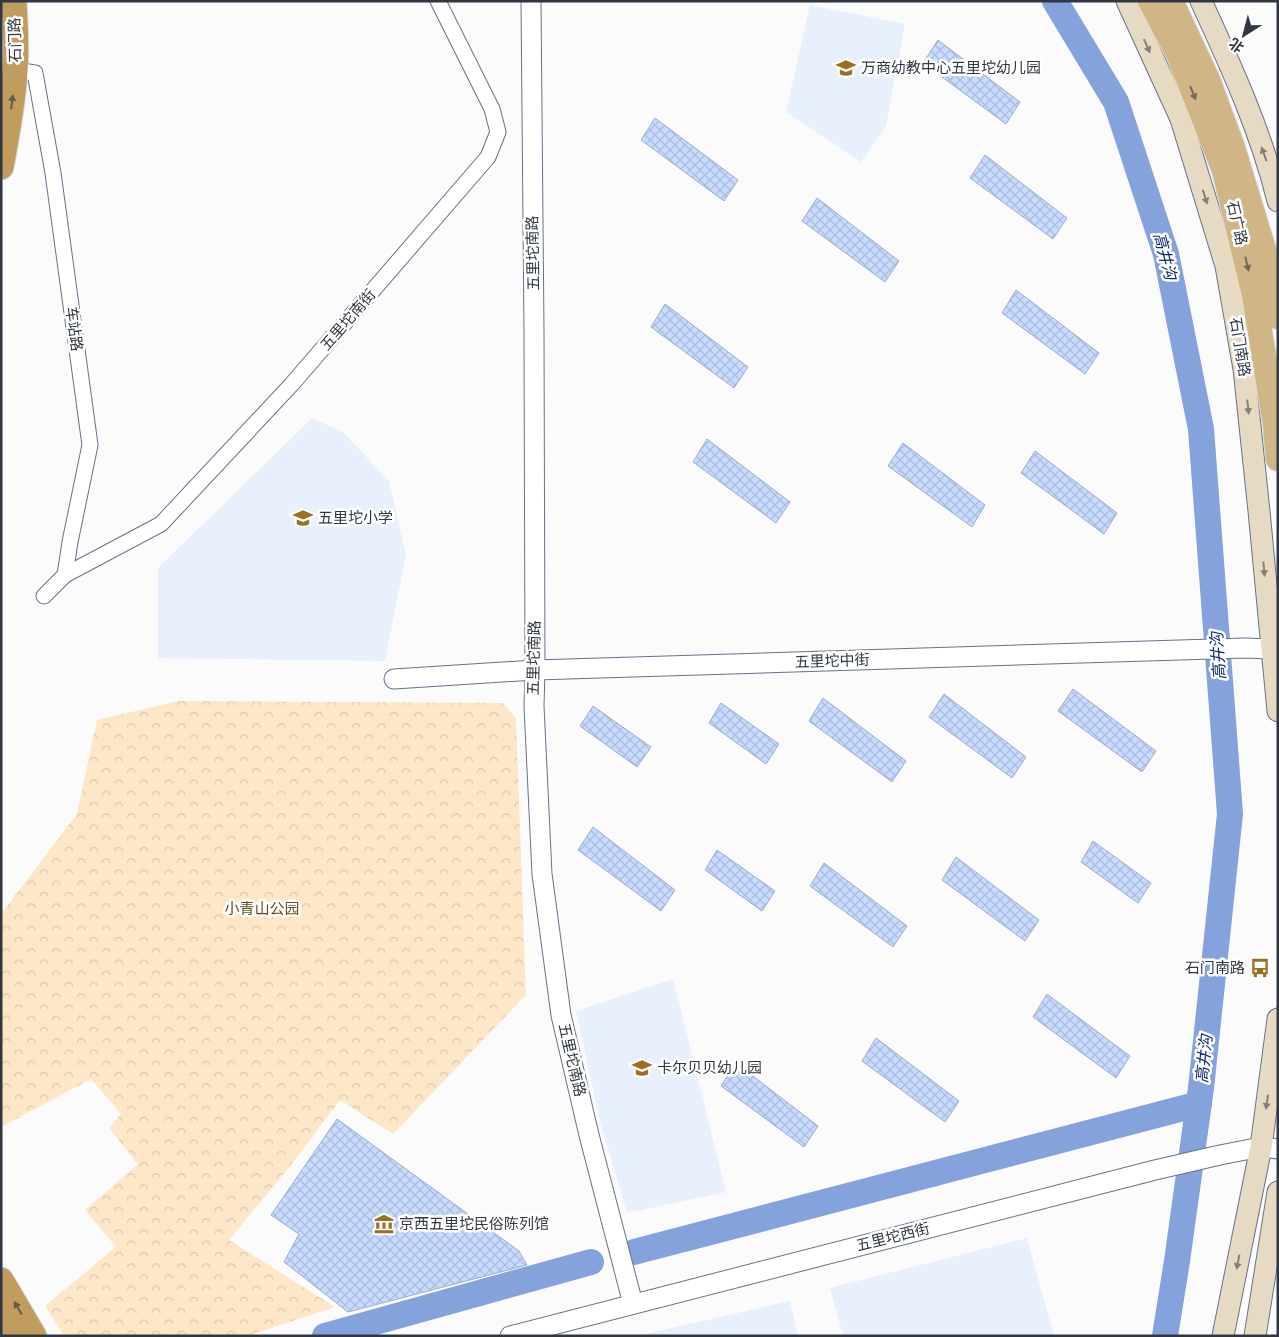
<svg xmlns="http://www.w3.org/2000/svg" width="1279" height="1337" font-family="'DejaVu Sans','Noto Sans SC',sans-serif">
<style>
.built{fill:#e8f0fe}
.park{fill:url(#park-crowns)}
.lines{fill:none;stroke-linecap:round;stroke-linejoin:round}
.river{stroke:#84a2db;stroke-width:26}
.building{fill:url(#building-cross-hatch);stroke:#9eadc8}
.minor-casing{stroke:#65728c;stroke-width:17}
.tertiary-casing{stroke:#65728c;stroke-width:21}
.secondary-casing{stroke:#65728c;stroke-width:23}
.primary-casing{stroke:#d6d7d9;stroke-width:26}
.trunk-casing{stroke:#d6d7d9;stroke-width:27}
.minor{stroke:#fff;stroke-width:15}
.tertiary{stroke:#fff;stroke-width:19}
.secondary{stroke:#e7dac2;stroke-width:21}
.primary{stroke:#d0b586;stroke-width:24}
.trunk{stroke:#c09c5e;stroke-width:25}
.oneway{fill:#83807c}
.oneway2{fill:#71695d}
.oneway3{fill:#635a4c}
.labels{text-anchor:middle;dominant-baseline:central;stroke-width:5;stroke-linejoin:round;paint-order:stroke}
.street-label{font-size:15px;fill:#313742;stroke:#fff}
.poi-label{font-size:15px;fill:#313742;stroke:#fff;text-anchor:start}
.park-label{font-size:15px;fill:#684d1e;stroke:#fff}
.water-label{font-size:16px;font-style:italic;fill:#0b286b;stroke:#fff}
</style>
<defs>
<pattern id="park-crowns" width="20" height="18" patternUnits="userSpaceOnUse" patternTransform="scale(1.25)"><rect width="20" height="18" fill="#fee7c6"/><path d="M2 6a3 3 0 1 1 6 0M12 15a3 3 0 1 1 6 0" fill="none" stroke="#dac7ab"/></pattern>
<pattern id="building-cross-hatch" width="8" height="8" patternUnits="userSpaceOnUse" patternTransform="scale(1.25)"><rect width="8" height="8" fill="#c7daff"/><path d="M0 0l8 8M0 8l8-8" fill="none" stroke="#abbcdc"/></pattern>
</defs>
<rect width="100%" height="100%" fill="#fbfbfb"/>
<!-- built -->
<g class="built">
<path d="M810,5L905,24L886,126L861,162L786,112Z"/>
<path d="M312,418L343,432L389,481L406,555L385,661L158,658V568Z"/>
<path d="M673,979L726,1192L627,1213L601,1125L576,1011Z"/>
<path d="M1027,1238L1054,1336H843L830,1288Z"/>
<path d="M790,1301L798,1336H636Z"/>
</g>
<!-- park -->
<path class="park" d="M179,701L503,703L516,718L526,995L393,1134L340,1100L287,1170L229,1240L335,1307L247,1336H64L45,1306L116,1247L85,1210L138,1164L109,1128L121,1114L91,1079L1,1127V914L77,814L97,720Z"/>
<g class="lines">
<!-- river -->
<g class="river">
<path d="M1055,1L1116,102L1166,254L1201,429L1230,814L1201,1088L1177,1261L1165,1336"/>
<path d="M634,1252L1199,1104"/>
<path d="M325,1336L591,1262"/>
</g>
</g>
<!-- building -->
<g class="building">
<path d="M938,40L1020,102L1006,124L923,63Z"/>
<path d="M655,118L738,180L724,201L641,140Z"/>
<path d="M985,155L1067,218L1053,239L970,178Z"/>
<path d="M817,198L899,261L885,282L802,221Z"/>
<path d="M1016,290L1099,353L1085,374L1002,313Z"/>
<path d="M665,304L748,367L734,388L651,327Z"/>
<path d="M707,439L790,502L776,523L693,462Z"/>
<path d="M903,443L985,505L972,527L888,466Z"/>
<path d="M1035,451L1117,513L1104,534L1021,473Z"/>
<path d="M1073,689L1156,751L1142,772L1058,711Z"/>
<path d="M944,694L1026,757L1012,778L929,717Z"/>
<path d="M823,698L906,761L892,782L809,721Z"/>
<path d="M721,703L779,744L766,764L709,723Z"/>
<path d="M593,706L651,747L637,767L580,726Z"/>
<path d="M593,827L675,890L661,911L578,850Z"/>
<path d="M1093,841L1151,883L1138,903L1081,862Z"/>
<path d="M717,850L775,891L762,911L705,870Z"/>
<path d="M956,857L1039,920L1025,941L942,880Z"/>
<path d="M824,863L907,926L893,947L810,886Z"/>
<path d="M1047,994L1130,1056L1116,1078L1033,1017Z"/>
<path d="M876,1038L959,1101L945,1122L862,1061Z"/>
<path d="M736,1063L818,1126L804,1147L721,1086Z"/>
<path d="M337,1119L519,1251L527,1265L348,1312L284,1262L299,1234L271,1215Z"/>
</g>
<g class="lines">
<defs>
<g id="minor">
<path d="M15,70L35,73L53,173L90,445L70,542L65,575L44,596"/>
<path d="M65,575L161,524L292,384L488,157L498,132L492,109L438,1"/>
</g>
<g id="tertiary">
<path d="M531,1L534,332L535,670L534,706L542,874L561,1015L589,1135L633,1304"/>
<path d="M394,679L535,670L1245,648L1271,649"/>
<path d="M510,1336L1155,1170L1220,1155L1261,1147L1278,1149"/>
</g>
<g id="secondary">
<path d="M1127,1L1181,119L1226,266L1244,369L1259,511L1278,711"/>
<path d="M1201,1C1231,66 1261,131 1278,201"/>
<path d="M1223,1336L1261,1147L1278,1019"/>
<path d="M1255,1336L1278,1192"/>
</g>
<g id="primary">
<path d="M1150,1L1179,56L1224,170L1254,295L1275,424L1278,459"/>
<path d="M1171,1L1208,80L1233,148L1268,263L1278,317"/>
</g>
<g id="trunk">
<path d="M1,167C7,135 13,104 15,71C17,48 15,24 14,1"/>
<path d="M1,1280L34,1336"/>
<path d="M1,1319L11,1336"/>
</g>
</defs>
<!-- minor casing -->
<use href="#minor" class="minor-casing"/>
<!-- tertiary casing -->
<use href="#tertiary" class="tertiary-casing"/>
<!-- secondary casing -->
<use href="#secondary" class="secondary-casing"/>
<!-- primary casing -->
<use href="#primary" class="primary-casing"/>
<!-- trunk casing -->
<use href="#trunk" class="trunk-casing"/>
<!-- minor -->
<use href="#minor" class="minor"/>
<!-- tertiary -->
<use href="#tertiary" class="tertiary"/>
<!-- secondary -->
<use href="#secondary" class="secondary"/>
<!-- primary -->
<use href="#primary" class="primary"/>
<!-- trunk -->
<use href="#trunk" class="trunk"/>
</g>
<!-- one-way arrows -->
<defs><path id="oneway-solid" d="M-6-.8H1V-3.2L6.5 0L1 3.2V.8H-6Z" transform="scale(1.25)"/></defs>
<g class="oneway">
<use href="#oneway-solid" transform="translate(1147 46) rotate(66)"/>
<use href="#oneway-solid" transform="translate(1264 154) rotate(-110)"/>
<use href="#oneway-solid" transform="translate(1205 197) rotate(73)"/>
<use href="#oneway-solid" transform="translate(1248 407) rotate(84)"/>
<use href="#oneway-solid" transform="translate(1264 569) rotate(85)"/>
<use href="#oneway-solid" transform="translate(1267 1102) rotate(98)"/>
<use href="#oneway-solid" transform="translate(1238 1262) rotate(101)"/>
</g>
<g class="oneway2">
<use href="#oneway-solid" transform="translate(1193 93) rotate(68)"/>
<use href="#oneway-solid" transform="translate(1247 264) rotate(77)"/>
</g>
<g class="oneway3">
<use href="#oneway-solid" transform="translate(12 102) rotate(-83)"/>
<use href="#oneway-solid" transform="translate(18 1308) rotate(-121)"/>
</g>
<!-- icons -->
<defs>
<symbol id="school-bare" viewBox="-9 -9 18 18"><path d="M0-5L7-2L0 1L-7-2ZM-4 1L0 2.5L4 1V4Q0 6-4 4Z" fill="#9c7020" stroke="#fff" stroke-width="2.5" paint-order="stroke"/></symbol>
<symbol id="bus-bare" viewBox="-9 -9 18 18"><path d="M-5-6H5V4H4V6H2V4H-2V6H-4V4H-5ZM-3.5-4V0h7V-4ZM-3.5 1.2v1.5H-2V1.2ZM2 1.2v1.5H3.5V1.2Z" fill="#9c7020" stroke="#fff" stroke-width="2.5" paint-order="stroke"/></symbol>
<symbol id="museum-bare" viewBox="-9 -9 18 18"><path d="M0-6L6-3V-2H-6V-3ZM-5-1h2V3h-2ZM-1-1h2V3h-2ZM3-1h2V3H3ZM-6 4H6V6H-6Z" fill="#9c7020" stroke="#fff" stroke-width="2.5" paint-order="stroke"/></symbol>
</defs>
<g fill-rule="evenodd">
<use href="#school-bare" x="832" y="54" width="28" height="28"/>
<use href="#school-bare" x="289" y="504" width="28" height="28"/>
<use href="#bus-bare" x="1246" y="954" width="28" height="28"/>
<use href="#school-bare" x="628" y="1054" width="28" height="28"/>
<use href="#museum-bare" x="370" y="1210" width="28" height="28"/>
</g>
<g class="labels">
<!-- street labels -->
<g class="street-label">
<text transform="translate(15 40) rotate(-91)">石门路</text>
<text transform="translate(1237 223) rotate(77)">石广路</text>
<text transform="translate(533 253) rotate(-91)">五里坨南路</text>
<text transform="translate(348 320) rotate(-49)">五里坨南街</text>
<text transform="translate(74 329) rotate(82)">车站路</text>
<text transform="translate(1240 347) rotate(81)">石门南路</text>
<text transform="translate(534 658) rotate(-89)">五里坨南路</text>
<text transform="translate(832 661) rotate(-2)">五里坨中街</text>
<text transform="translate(572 1060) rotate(77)">五里坨南路</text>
<text transform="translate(893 1237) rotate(-14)">五里坨西街</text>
</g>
<!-- poi labels -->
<g class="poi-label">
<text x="861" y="68">万商幼教中心五里坨幼儿园</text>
<text x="318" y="518">五里坨小学</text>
<text x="1245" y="968" text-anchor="end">石门南路</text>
<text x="657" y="1068">卡尔贝贝幼儿园</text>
<text x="399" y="1224">京西五里坨民俗陈列馆</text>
</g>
<!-- park labels -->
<g class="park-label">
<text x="262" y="909">小青山公园</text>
</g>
<!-- water labels -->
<g class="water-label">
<text transform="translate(1165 256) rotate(75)">高井沟</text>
<text transform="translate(1218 656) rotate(-94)">高井沟</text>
<text transform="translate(1204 1059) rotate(-84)">高井沟</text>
</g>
</g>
<!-- border -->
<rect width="1279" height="1337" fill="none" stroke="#313742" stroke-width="5"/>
<!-- north arrow -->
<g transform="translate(1244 35) rotate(216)" stroke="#ffffff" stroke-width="4" paint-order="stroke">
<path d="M0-4L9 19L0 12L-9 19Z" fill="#313742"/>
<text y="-8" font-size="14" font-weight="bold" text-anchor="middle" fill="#313742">北</text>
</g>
</svg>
